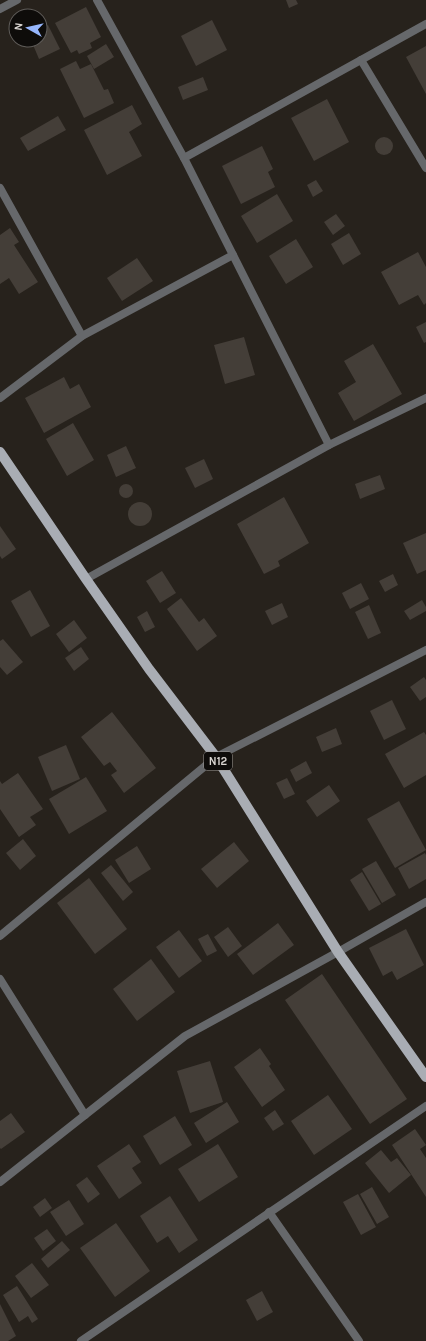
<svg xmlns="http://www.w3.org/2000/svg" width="426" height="1341" font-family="Karla,sans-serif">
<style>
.building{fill:#443e38}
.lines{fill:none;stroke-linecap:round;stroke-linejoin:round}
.minor{stroke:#66686b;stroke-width:8}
.primary{stroke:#a9adb4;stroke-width:10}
.labels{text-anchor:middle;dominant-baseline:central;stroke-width:4;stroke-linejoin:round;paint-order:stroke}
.shield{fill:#0e0c0a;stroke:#9d9996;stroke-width:1}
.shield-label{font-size:11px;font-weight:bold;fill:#dad6d2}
</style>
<rect width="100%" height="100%" fill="#27221c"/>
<!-- building -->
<g class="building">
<path d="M286,0H296L298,4L289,8Z"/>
<path d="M86,7L101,37L90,43L92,48L79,54L77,50L71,53L55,23Z"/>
<path d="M212,20L227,50L196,66L181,36Z"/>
<path d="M48,25L60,49L39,59L31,40H40V29Z"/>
<path d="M106,44L114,57L94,69L87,56Z"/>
<path d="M426,46V94L406,57Z"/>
<path d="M76,61L80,69L91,64L104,90L108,89L114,103L84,118L60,69Z"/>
<path d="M203,77L208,90L183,100L178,87Z"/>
<path d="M327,99L349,142L314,161L291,118Z"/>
<path d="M132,105L142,124L129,132L142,156L107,175L84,130Z"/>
<path d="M58,116L66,130L28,151L20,138Z"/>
<circle cx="384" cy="146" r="9"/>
<path d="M262,146L273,169L268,172L275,187L241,204L222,166Z"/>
<path d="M316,180L323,191L313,197L307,185Z"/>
<path d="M277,194L293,221L257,243L241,216Z"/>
<path d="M336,214L345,226L333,235L324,222Z"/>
<path d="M10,228L19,242L14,245L38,282L19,294L9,278L0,284V235Z"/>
<path d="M349,233L361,254L343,265L331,244Z"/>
<path d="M296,239L313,267L286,284L269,256Z"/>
<path d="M418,252L426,267V303L424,305L418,295L399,305L381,272Z"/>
<path d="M137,258L153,281L122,301L107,278Z"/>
<path d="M426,322V342L424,343L416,327Z"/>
<path d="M244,337L255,375L225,384L214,345Z"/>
<path d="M373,344L402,394L354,421L338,393L356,382L344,361Z"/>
<path d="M64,377L70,389L79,384L91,407L44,433L25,398Z"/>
<path d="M73,423L94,460L67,476L46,439Z"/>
<path d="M126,446L136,468L116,477L107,455Z"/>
<path d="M204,459L213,479L195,488L185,468Z"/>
<path d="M380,475L385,489L360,499L355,484Z"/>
<circle cx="126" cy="491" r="7"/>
<path d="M284,497L309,543L278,561L280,566L264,574L237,524Z"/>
<circle cx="140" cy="514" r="12"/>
<path d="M0,526L16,549L2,559L0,556Z"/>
<path d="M426,533V570L417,574L403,543Z"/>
<path d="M162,571L176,593L160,603L146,581Z"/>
<path d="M393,574L398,585L385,592L379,581Z"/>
<path d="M361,583L369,599L350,609L342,593Z"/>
<path d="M30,590L50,626L31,637L11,601Z"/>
<path d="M181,598L199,622L204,618L217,636L197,651L167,609Z"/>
<path d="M422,600L426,607V611L410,620L404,611Z"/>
<path d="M282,603L288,617L272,625L265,611Z"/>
<path d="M369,605L381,633L368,639L355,612Z"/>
<path d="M147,611L155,627L145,632L137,617Z"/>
<path d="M74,620L87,638L69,652L56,634Z"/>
<path d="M3,639L23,662L7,675L0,667V641Z"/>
<path d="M81,647L89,659L74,671L65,658Z"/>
<path d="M424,677L426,680V697L420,701L410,687Z"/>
<path d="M392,700L406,729L384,740L370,711Z"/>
<path d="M112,712L156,768L124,793L111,775L117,771L110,762L104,766L81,737Z"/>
<path d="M336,728L342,744L322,752L316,737Z"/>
<path d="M424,732L426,735V775L404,788L385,754Z"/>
<path d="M66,745L80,779L52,791L38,757Z"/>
<path d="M306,761L312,773L296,782L290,770Z"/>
<path d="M18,773L43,809L30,817L36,825L19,837L0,809V781L2,784Z"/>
<path d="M86,777L107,811L69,834L49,799Z"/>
<path d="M287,778L295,794L284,799L276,783Z"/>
<path d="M329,785L340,801L317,817L306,801Z"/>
<path d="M399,801L426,850L395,868L367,819Z"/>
<path d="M23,839L36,856L20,870L6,853Z"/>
<path d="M234,842L249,861L217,888L201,869Z"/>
<path d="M137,846L151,869L129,883L115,860Z"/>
<path d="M425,853L426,855V879L409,889L398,868Z"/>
<path d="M376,861L396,895L382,903L362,869Z"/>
<path d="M111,865L133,892L123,901L101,873Z"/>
<path d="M362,872L381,904L369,911L350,880Z"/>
<path d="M89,878L127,929L95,954L57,903Z"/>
<path d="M278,923L294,945L253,975L237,954Z"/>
<path d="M228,927L242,946L228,957L214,937Z"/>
<path d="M406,929L424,965L397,980L392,971L383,976L369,948Z"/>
<path d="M179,930L202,961L179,978L156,947Z"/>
<path d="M208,934L217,951L207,956L198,939Z"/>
<path d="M151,959L175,992L137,1021L113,989Z"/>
<path d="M322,974L407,1099L370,1124L285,1000Z"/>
<path d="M260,1048L271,1064L269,1066L285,1090L262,1107L234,1067Z"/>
<path d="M210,1061L223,1102L190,1113L177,1071Z"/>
<path d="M328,1095L352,1129L314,1155L291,1121Z"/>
<path d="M227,1102L239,1122L206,1143L194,1123Z"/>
<path d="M275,1110L284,1124L273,1131L264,1118Z"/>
<path d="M11,1113L25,1132L1,1149L0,1148V1121Z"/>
<path d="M175,1116L192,1145L160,1165L143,1136Z"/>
<path d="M415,1129L426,1145L420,1149L426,1158V1197L392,1145Z"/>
<path d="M129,1144L141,1162L132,1168L142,1183L119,1199L97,1166Z"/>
<path d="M218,1144L238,1177L199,1202L178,1169Z"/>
<path d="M381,1150L391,1162L397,1158L411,1175L389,1193L365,1163Z"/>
<path d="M87,1177L100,1194L88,1203L76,1185Z"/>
<path d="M372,1187L389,1217L377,1224L360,1194Z"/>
<path d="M358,1194L376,1227L361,1235L343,1202Z"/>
<path d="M170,1196L198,1240L179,1253L168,1236L157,1243L140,1216Z"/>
<path d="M45,1198L52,1208L40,1217L33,1207Z"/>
<path d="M69,1200L84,1224L66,1236L50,1212Z"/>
<path d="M116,1223L150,1271L115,1297L80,1248Z"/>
<path d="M47,1229L56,1241L43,1251L34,1238Z"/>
<path d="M62,1241L70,1250L48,1268L41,1259Z"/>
<path d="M32,1263L49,1285L31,1298L15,1276Z"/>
<path d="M17,1286L38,1319L32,1323L28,1316L19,1322L3,1295Z"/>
<path d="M262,1291L273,1312L257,1321L246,1300Z"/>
<path d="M0,1304L16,1336L8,1341H0Z"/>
</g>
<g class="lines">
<!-- minor -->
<g class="minor">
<path d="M97,0L184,158L329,445"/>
<path d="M0,9L17,0"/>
<path d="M361,60L426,168"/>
<path d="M184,158L426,24"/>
<path d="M0,188L82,336"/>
<path d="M0,398L82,336L233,255"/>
<path d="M86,579L329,445L426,398"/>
<path d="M0,936L216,757L426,650"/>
<path d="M0,979L85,1115"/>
<path d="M0,1182L185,1036L338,952L426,902"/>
<path d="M269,1212L359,1341"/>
<path d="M81,1341L426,1106"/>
</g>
<!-- primary -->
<path class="primary" d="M0,452L86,579L149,669L216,757L338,952L426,1077"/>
</g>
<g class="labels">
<!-- shield labels -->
<rect class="shield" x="204" y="752" width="28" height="18" rx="3"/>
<g class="shield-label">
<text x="218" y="761">N12</text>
</g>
</g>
<!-- north arrow -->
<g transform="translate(28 28) rotate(278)"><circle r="19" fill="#0e0c0a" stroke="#605d5a"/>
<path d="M0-3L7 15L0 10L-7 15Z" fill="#96b6fd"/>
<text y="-6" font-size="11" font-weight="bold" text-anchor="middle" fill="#dad6d2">N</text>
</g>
</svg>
